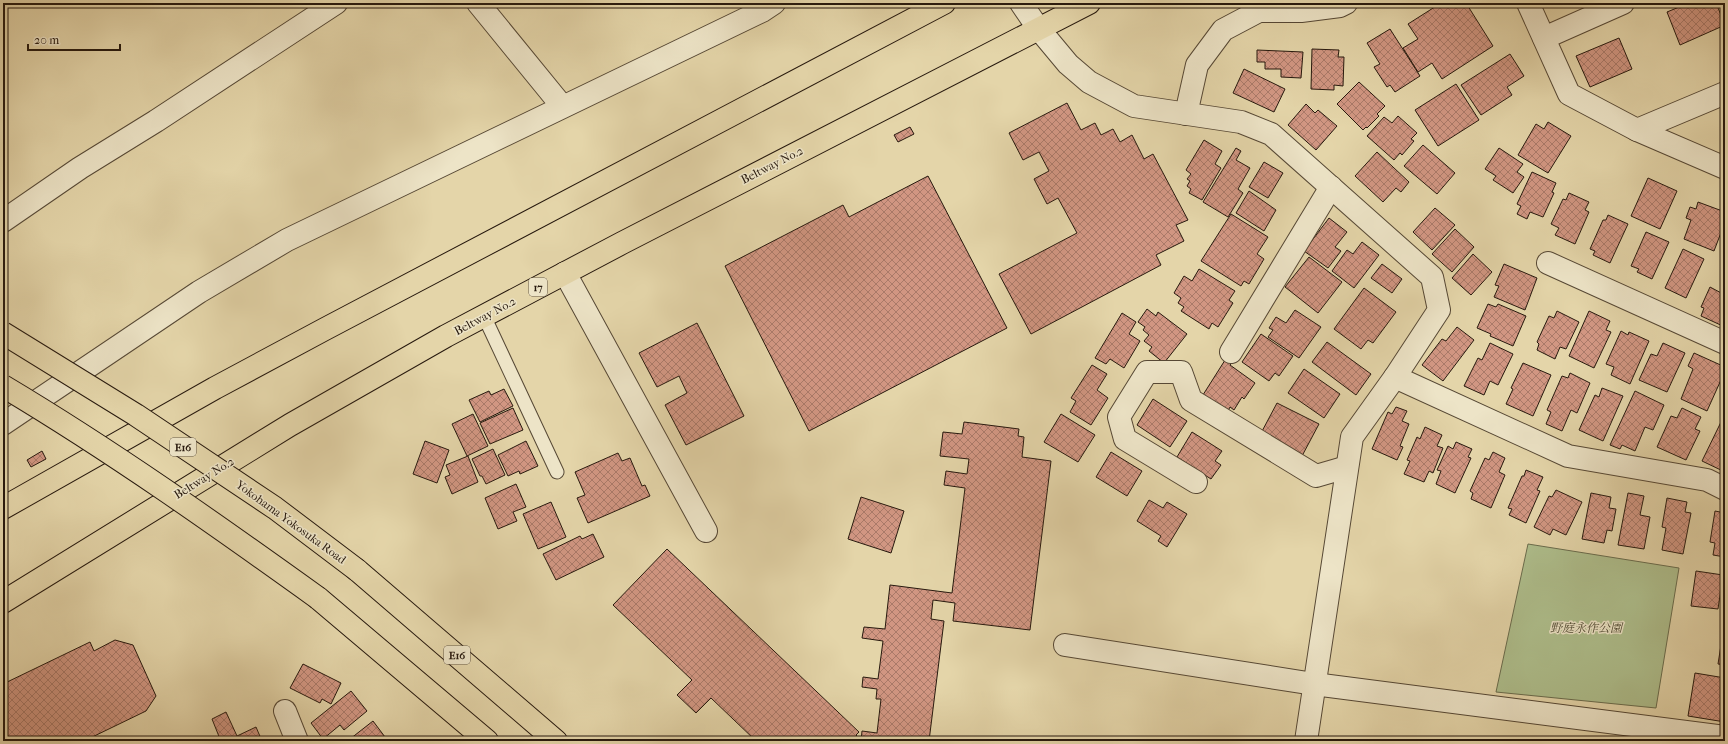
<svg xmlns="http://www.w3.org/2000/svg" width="1728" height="744" font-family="'IM FELL French Canon','Noto Serif JP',serif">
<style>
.green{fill:#aebe8c;stroke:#6a6c4d}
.building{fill:url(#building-cross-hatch);stroke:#27190e}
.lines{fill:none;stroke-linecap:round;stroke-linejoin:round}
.service-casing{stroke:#564835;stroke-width:15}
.minor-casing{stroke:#564835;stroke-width:24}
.tertiary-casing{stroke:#564835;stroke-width:24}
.primary-casing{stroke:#27190e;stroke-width:24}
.motorway-casing{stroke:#27190e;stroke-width:24}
.service{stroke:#ede4c7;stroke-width:13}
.minor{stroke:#ede4c7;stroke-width:22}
.tertiary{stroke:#ede4c7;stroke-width:22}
.primary{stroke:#e4d5a9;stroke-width:22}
.motorway{stroke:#e4d5a9;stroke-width:22}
.motorway-bridge-casing{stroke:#27190e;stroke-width:24;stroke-linecap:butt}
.motorway-bridge{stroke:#e4d5a9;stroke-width:22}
.labels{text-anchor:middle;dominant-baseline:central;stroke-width:3;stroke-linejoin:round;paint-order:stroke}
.shield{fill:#ede4c7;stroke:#625646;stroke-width:1}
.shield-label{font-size:11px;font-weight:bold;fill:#27190e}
.street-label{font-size:12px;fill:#27190e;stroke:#ede4c7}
.park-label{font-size:12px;font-style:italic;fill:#504b34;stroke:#ede4c7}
</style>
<defs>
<pattern id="building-cross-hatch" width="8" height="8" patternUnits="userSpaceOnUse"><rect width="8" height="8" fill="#d19682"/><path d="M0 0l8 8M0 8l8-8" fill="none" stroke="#aa7a69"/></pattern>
</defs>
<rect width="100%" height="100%" fill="#e4d5a9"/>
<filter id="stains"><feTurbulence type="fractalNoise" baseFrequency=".005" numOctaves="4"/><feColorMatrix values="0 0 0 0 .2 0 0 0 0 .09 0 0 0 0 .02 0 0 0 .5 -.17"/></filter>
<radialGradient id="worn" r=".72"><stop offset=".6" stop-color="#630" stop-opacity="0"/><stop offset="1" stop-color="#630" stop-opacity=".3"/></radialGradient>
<!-- green -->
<path class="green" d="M1528,544L1679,568L1656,708L1496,692Z"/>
<!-- building -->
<g class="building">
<path d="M1441,3H1466L1493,46L1442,79L1432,63L1418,72L1403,48L1418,39L1408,24Z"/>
<path d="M1689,3H1716L1725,25L1680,45L1667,12Z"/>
<path d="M1390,29L1420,76L1395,92L1390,85L1387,87L1374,67L1380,64L1367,43Z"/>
<path d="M1619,38L1632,69L1590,87L1576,56Z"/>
<path d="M1312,49L1339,50L1338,57H1344L1343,86L1334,85V90L1311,89Z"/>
<path d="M1257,50L1303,52L1301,78L1281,77V69H1265V62H1257Z"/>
<path d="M1510,54L1524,76L1507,87L1512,95L1481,115L1461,85Z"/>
<path d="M1244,69L1285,89L1274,112L1233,93Z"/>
<path d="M1359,82L1385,106L1377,114L1379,116L1367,128L1366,127L1363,130L1337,104Z"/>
<path d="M1456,84L1479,120L1438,146L1415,110Z"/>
<path d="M1067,103L1081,130L1095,123L1101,135L1113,129L1120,142L1132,135L1144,159L1153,154L1188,220L1176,225L1184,241L1156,255L1161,265L1031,334L999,274L1077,233L1058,198L1047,204L1034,179L1049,171L1039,152L1023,160L1009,133Z"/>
<path d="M1306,104L1315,113L1318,110L1337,126L1316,150L1288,125Z"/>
<path d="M1398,116L1417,133L1411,139L1414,141L1402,155L1400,153L1394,160L1367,136L1384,117L1392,123Z"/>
<path d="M1548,122L1571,136L1548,173L1518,155L1536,124L1544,129Z"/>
<path d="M910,127L914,134L898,142L894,135Z"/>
<path d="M1204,140L1222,151L1215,164L1221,168L1202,200L1189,193L1191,189L1187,186L1190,181L1187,179L1191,174L1186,170Z"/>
<path d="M1423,145L1455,173L1437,194L1404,166Z"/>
<path d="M1236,148L1241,151L1236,160L1250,168L1238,189L1243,193L1228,217L1203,202Z"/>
<path d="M1499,148L1523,164L1517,172L1524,177L1513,193L1493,180L1496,176L1485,169Z"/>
<path d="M1377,152L1409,182L1401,192L1396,188L1383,202L1355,176Z"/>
<path d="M1264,162L1283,173L1268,198L1249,187Z"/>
<path d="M1532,172L1556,183L1552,192L1554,193L1543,217L1530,212L1527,219L1517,214L1521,206L1517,204Z"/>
<path d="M928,176L1007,328L809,431L725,266L843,205L849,217Z"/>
<path d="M1648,178L1677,191L1660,229L1631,216Z"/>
<path d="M1249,191L1276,210L1264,231L1236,213Z"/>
<path d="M1569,193L1589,202L1585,210L1589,212L1575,244L1555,235L1559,228L1551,224L1563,199L1566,200Z"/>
<path d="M1698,202L1725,212V222L1714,251L1684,239L1691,220L1686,218L1690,207L1696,209Z"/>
<path d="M1435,208L1455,225L1432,250L1413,232Z"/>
<path d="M1231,214L1268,237L1257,254L1264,259L1249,284L1244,281L1241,286L1201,261Z"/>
<path d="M1608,215L1628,224L1610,263L1593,255L1595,251L1590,249L1603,220H1606Z"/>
<path d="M1329,218L1347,232L1335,247L1341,251L1328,268L1304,251Z"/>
<path d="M1455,229L1474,247L1452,272L1432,254Z"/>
<path d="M1646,232L1669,242L1652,279L1637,272L1639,269L1631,266Z"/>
<path d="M1362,242L1379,255L1354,288L1332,271L1347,250L1353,254Z"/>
<path d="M1683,249L1704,259L1686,298L1665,288Z"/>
<path d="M1473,254L1492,272L1471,295L1452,278Z"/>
<path d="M1309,257L1342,282L1318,313L1285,287Z"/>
<path d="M1382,264L1402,279L1392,293L1371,278Z"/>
<path d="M1504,264L1537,278L1525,310L1494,297L1499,286L1495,285Z"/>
<path d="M1199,269L1235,291L1229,300L1233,303L1218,327L1212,323L1209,329L1181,311L1184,307L1178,303L1181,298L1174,293L1184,276L1192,281Z"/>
<path d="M1710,287L1725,295V327L1701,316L1704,308L1701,307Z"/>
<path d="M1364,288L1396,312L1373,343L1368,340L1361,349L1334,329Z"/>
<path d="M1488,304L1496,307L1498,304L1526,316L1513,346L1490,336L1491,334L1477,328Z"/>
<path d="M1147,309L1156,316L1158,312L1187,334L1164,363L1149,351L1152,347L1144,341L1149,335L1143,330L1145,327L1138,322Z"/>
<path d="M1295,310L1321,327L1299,358L1268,337L1273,330L1269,328L1276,317L1286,323Z"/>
<path d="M1557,311L1579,322L1566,349L1560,347L1555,359L1537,350L1539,344L1537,342L1549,316L1554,318Z"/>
<path d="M1589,311L1610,321L1606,330L1611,332L1594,368L1569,356Z"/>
<path d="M1122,313L1136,322L1129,334L1140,341L1124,368L1110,359L1106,364L1095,358Z"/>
<path d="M697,323L744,416L686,445L665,405L687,393L679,376L657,387L639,353Z"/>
<path d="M1457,327L1474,340L1443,381L1422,365L1442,339L1446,341Z"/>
<path d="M1621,331L1628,335L1629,332L1649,341L1630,384L1611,375L1614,367L1606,364Z"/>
<path d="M1261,334L1293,356L1279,376L1275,373L1269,381L1242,362Z"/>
<path d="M1327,342L1371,374L1356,395L1312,362Z"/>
<path d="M1490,343L1513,354L1498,385L1490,381L1484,395L1464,386L1478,358L1482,360Z"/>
<path d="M1663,343L1685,353L1667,392L1639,380L1651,354L1657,356Z"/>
<path d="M1694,353L1725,367V371L1707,411L1681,399L1693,369L1688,366Z"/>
<path d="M1227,357L1233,361L1230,365L1255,383L1244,399L1242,397L1234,410L1230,407L1228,411L1201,398Z"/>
<path d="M1523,363L1551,375L1533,416L1506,404L1513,389L1511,388Z"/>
<path d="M1092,365L1107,374L1097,390L1108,398L1091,425L1070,412L1076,401L1071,398Z"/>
<path d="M1304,369L1340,394L1324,418L1288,393Z"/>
<path d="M1570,373L1590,383L1577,413L1571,410L1562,431L1546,424L1551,412L1547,410L1562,376L1568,378Z"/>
<path d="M1602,388L1623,396L1603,441L1579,430L1595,395L1599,397Z"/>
<path d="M504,389L513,406L480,422L469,400L489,391L491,395Z"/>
<path d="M1635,391L1664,405L1653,430L1645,427L1635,451L1622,445L1620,449L1610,445Z"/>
<path d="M1153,399L1187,421L1170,447L1137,425Z"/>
<path d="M1277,403L1319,424L1302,456L1260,435Z"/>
<path d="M1396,407L1407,411L1402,421L1409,424L1400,446L1403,447L1397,460L1372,449L1388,412L1392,414Z"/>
<path d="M513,408L523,430L490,444L480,423Z"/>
<path d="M1682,408L1701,417L1695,429L1700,431L1686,460L1657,447L1671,416L1677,418Z"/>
<path d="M473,414L488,446L467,456L452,424Z"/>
<path d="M1061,414L1095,435L1078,462L1044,442Z"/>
<path d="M964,422L1019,429L1018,436L1024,437L1022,457L1051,461L1030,630L953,621L955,603L933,600L931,619L944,621L929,741H861L862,731L877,733L881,699H876L877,689L862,687L863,677L878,679L883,641L862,638L864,627L885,629L890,585L952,593L965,488L944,485L946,471L967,474L969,459L940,456L943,432L962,434Z"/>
<path d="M1721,422L1725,424V472L1702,461Z"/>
<path d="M1425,427L1442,435L1437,446L1443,448L1433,473L1429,471L1424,482L1404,474L1410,461L1407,460L1417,437L1420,439Z"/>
<path d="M1192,432L1222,451L1215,461L1221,465L1211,479L1177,457Z"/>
<path d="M425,441L449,450L437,483L413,474Z"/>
<path d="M526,441L538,466L520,474L519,471L508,476L498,455Z"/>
<path d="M1456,442L1472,449L1468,457L1471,458L1455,493L1436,484L1441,471L1437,470L1448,446L1453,449Z"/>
<path d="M493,449L505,475L486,484L482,476H480L472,459Z"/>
<path d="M42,451L46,459L31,467L27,460Z"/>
<path d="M1111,452L1142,471L1127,496L1096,477Z"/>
<path d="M1493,452L1505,458L1499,472L1505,475L1491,508L1471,499L1473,493L1470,491L1485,458L1489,460Z"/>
<path d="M618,453L622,461L630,458L642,486L645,485L650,496L588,523L577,498L585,495L575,472Z"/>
<path d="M468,456L478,482L452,494L445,477L450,475L446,465Z"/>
<path d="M1526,470L1543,477L1537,490L1540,491L1526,523L1509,515L1512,509L1508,508L1522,476H1524Z"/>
<path d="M516,484L526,507L513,512L517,521L498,529L485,498Z"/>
<path d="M1556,490L1582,502L1566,535L1553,529L1550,535L1534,527L1549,496L1552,497Z"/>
<path d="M1591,493L1611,497L1609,508L1616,509L1612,531L1607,530L1604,543L1582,539Z"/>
<path d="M1628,493L1644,496L1640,515L1650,517L1644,549L1618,545Z"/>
<path d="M861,497L904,511L891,553L848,539Z"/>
<path d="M1667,498L1687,502L1685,512L1691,513L1683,554L1662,550L1666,528L1662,527Z"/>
<path d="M1149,500L1163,508L1167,502L1187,514L1167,547L1158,541L1161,536L1137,521Z"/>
<path d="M551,502L566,537L538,549L523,514Z"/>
<path d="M1715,511L1725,513V557L1713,555L1715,543L1710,542Z"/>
<path d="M593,534L604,557L556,580L543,554L580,536L582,539Z"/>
<path d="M667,549L859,732L856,735L860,739L858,741H756L711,698L696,713L677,695L692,680L613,605Z"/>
<path d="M1696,571L1723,575L1718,609L1691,606Z"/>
<path d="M1724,626H1725V665L1718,664Z"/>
<path d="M115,640L133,645L156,696L146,711L84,741H3V684L90,642L94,651Z"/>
<path d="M303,664L341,683L331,704L322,699L320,703L290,688Z"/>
<path d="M1695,673L1725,678V722L1688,716Z"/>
<path d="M351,691L367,711L344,730L340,725L323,739L311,723Z"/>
<path d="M226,712L237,736L256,727L262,741H217L220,739L212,719Z"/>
<path d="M373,721L388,741H352L350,739Z"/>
</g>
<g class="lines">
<defs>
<path id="service" d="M484,316L557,472"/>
<g id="minor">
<path d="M478,3L562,106"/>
<path d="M1528,3L1569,94L1637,130L1725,168"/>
<path d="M1038,28L1068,64L1089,82L1134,106L1241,122L1271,134L1432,277L1439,310L1395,377L1352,437L1306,741"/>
<path d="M1544,38L1623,3"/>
<path d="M1186,114L1197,65L1223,30L1259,11H1301L1340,6L1346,3"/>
<path d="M1637,130L1725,93"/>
<path d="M3,221L80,168L156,121L336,3"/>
<path d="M1548,263L1725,343"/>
<path d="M565,273L706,531"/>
<path d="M1231,352L1331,187"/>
<path d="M1395,377L1568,456L1707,480L1725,489"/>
<path d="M1196,482L1125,439L1119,417L1147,372H1181L1191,400L1316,476L1347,467"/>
<path d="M1065,645L1314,684L1725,737"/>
<path d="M285,711L297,741"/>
</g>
<g id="tertiary">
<path d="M1021,3L1038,28"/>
<path d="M3,424L199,292L287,240L762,11L774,3"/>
</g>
<g id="primary">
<path d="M3,508L215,388L325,329L944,3"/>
<path d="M3,602L290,425L446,336L622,243L1089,3"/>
</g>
<g id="motorway">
<path d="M357,570L556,741"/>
<path d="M318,598L487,741"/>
</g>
</defs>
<!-- service casing -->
<use href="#service" class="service-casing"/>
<!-- minor casing -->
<use href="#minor" class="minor-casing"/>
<!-- tertiary casing -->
<use href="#tertiary" class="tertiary-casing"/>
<!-- primary casing -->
<use href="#primary" class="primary-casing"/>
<!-- motorway casing -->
<use href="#motorway" class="motorway-casing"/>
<!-- service -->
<use href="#service" class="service"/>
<!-- minor -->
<use href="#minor" class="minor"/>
<!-- tertiary -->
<use href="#tertiary" class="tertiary"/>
<!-- primary -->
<use href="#primary" class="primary"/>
<!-- motorway -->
<use href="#motorway" class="motorway"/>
<defs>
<g id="motorway-bridge">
<path d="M3,333L136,415L275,508L357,570"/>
<path d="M3,386C112,451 215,524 318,598"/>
</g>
</defs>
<!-- motorway-bridge casing -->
<use href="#motorway-bridge" class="motorway-bridge-casing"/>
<!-- motorway-bridge -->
<use href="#motorway-bridge" class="motorway-bridge"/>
</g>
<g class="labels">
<!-- shield labels -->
<g class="shield">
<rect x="529" y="278" width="18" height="18" rx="3"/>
<rect x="170" y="438" width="26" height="18" rx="3"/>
<rect x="444" y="646" width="26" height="18" rx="3"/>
</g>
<g class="shield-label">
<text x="538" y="287">17</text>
<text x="183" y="447">E16</text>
<text x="457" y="655">E16</text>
</g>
<!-- street labels -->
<g class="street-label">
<text transform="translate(772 165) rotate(-27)">Beltway No.2</text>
<text transform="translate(485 316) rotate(-28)">Beltway No.2</text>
<text transform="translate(204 478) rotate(-32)">Beltway No.2</text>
<text transform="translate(291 522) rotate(36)">Yokohama Yokosuka Road</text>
</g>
<!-- park labels -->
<g class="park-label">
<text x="1586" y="628">野庭永作公園</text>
</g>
</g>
<!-- margin -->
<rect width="1728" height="744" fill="none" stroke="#e4d5a9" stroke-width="16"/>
<rect x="4" y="4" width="1720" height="736" fill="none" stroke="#27190e" stroke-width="2"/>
<rect x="8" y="8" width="1712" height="728" fill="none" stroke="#27190e"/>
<!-- scale -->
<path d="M28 44v6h92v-6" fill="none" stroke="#27190e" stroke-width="2"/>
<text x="34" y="44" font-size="12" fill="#27190e" stroke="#ede4c7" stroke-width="3" paint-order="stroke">20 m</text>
<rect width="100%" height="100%" filter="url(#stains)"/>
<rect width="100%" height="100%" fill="url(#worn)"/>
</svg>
